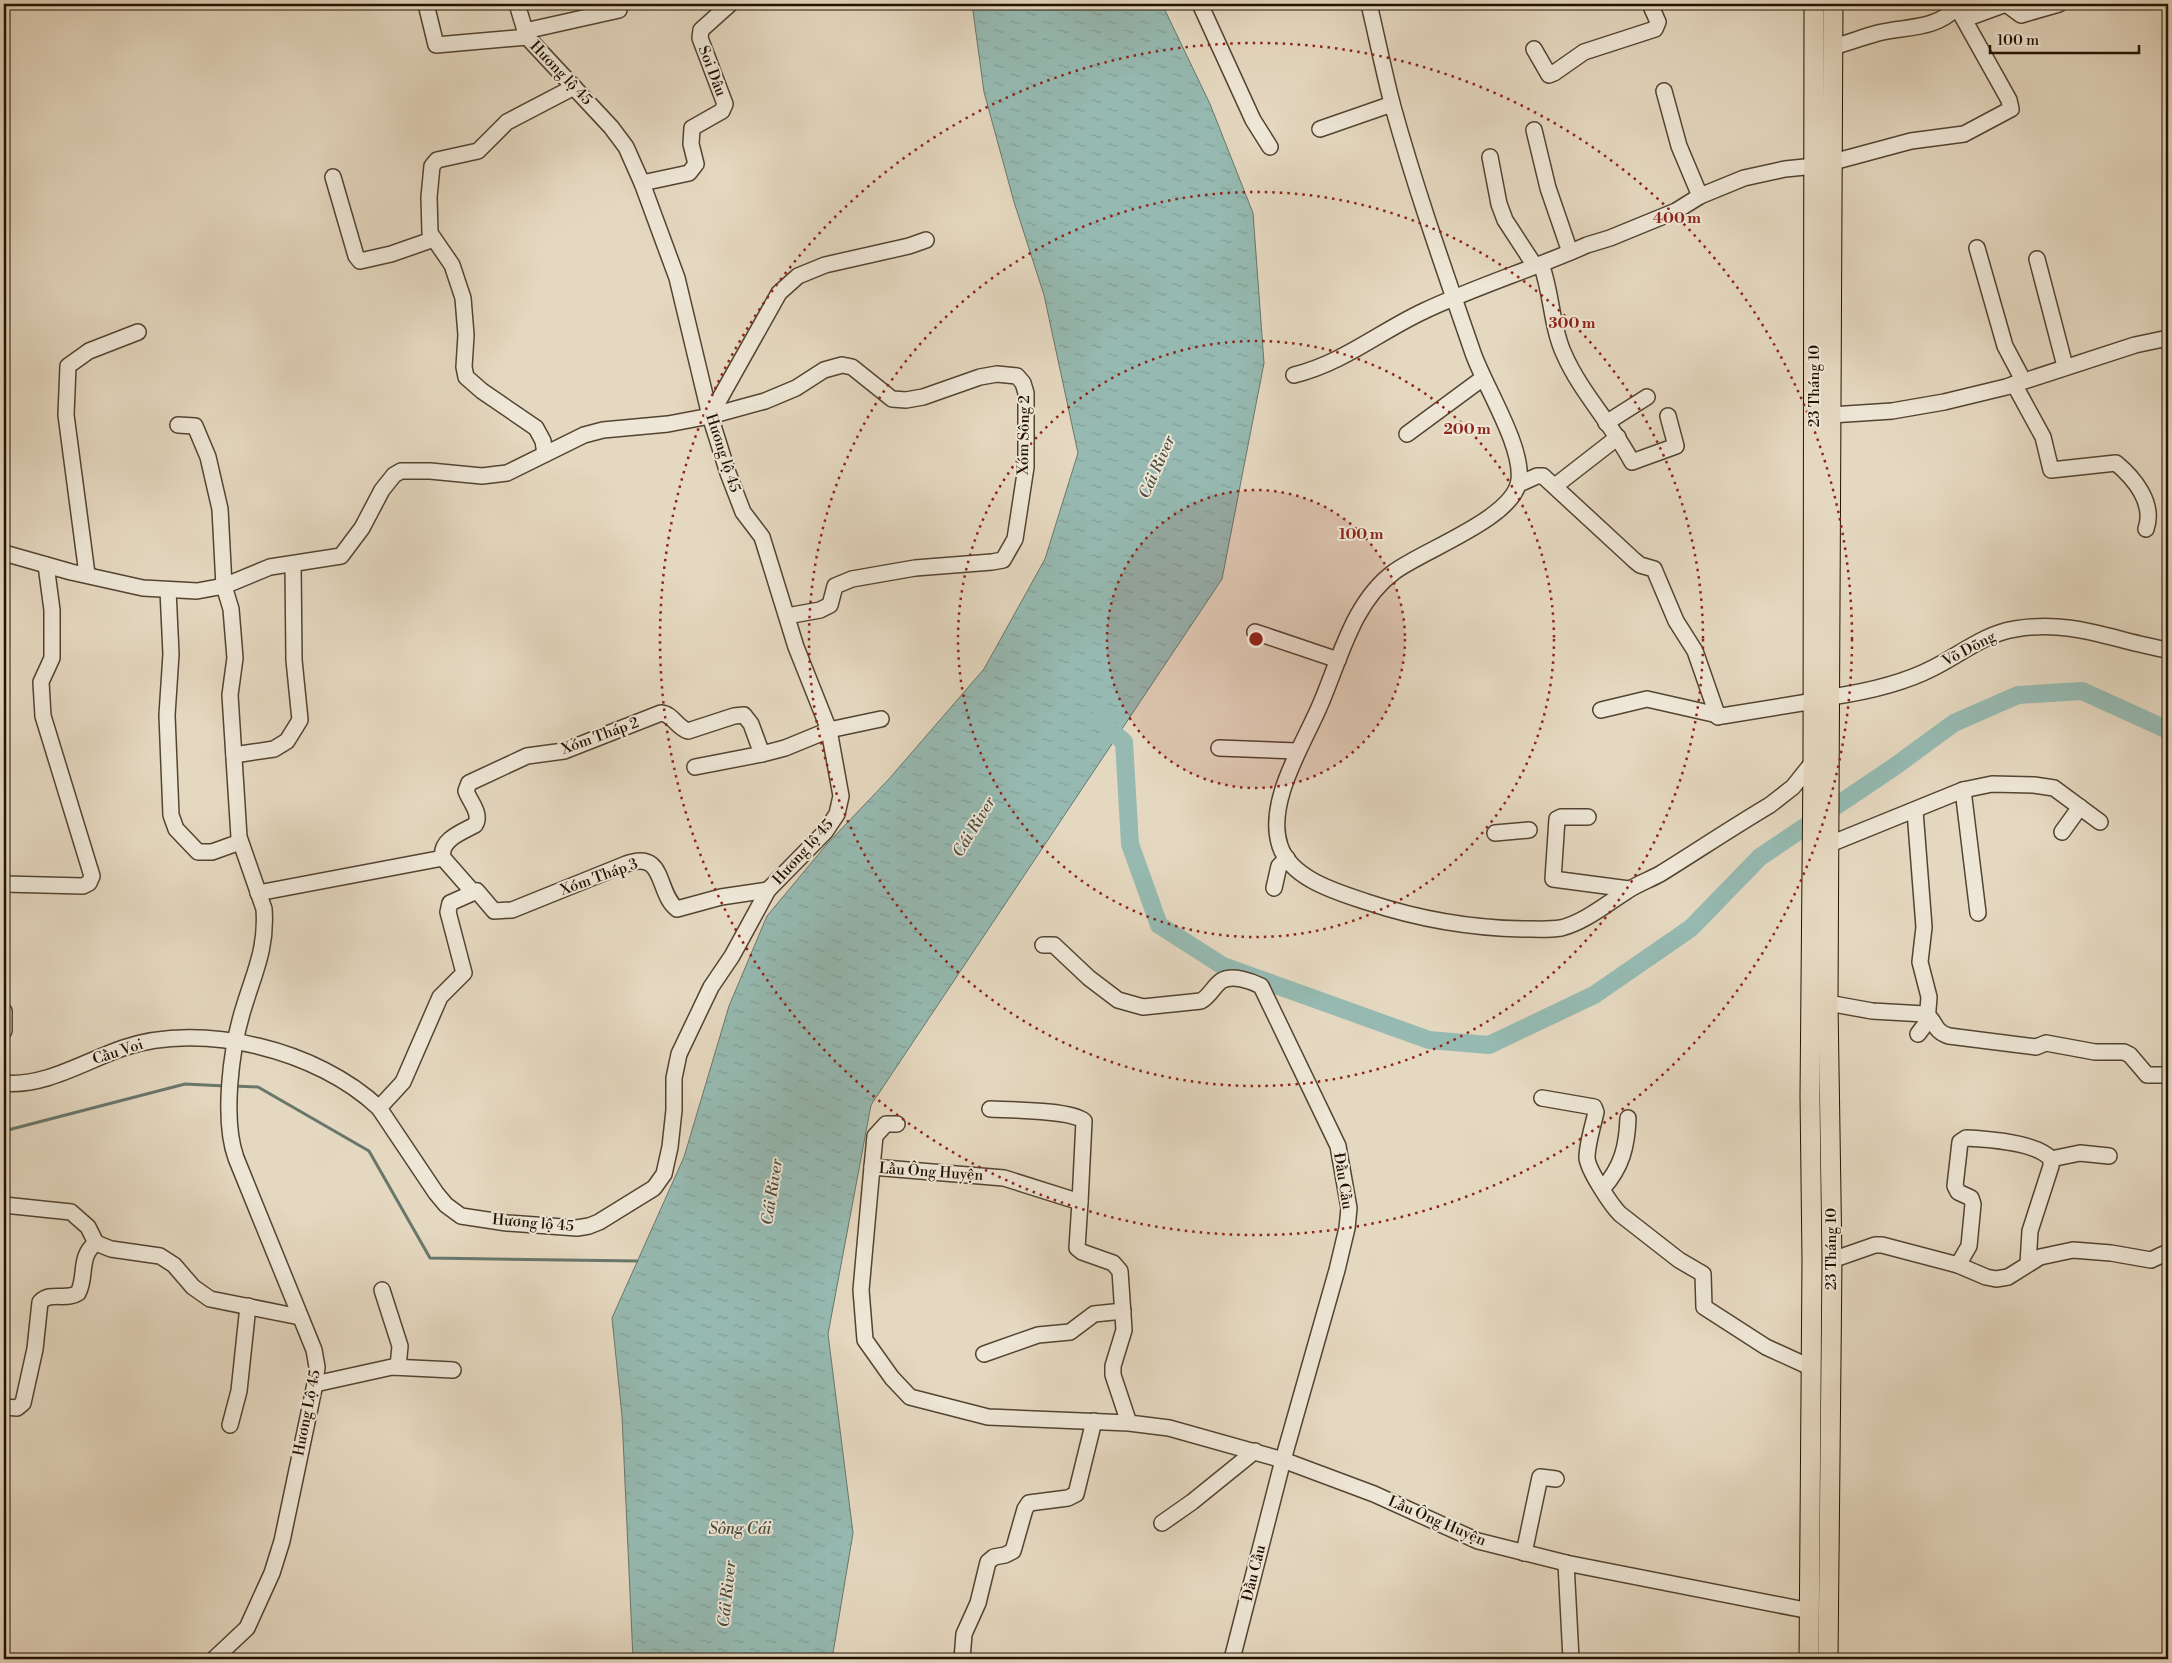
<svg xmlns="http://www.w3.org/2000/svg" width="2172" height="1663" font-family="'Libre Bodoni',serif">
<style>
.water{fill:url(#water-ripples);stroke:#68776b}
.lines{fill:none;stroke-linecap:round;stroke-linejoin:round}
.stream{stroke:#68776b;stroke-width:3}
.river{stroke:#96bab2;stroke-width:18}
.minor-casing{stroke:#534431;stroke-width:18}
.major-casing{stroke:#221201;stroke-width:21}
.minor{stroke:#eee6d6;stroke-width:15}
.major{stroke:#e5d8c0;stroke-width:19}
.ring{fill:none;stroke:#8f2418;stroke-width:2.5;stroke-dasharray:2.5 5}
.labels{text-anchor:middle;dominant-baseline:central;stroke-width:4;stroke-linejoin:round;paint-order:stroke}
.street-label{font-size:15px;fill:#221201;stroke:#eee6d6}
.water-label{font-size:16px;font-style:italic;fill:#4b4d3f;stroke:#eee6d6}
.centre{fill:#8f2418;stroke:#eee6d6;stroke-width:2.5}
.ring-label{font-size:15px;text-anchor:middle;font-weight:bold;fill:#8f2418;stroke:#eee6d6;stroke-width:4;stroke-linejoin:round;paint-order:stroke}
</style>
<defs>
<pattern id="water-ripples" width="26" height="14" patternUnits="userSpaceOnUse" patternTransform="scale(1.25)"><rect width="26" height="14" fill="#96bab2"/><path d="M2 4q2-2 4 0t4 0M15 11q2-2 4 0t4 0" fill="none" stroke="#819f97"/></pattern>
</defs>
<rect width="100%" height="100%" fill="#e5d8c0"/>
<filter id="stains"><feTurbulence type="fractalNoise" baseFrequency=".004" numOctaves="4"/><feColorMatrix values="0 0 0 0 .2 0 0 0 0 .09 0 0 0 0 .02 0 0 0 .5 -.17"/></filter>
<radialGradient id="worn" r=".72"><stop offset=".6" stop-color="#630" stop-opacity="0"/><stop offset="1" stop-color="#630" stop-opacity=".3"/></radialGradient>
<!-- water -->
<path class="water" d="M972,4H1162L1210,104L1253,213L1264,363L1222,579L871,1105L828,1334L853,1533L832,1659H633L622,1416L612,1318L684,1157L729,1006L767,916L827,844L889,779L984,669L1045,559L1078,453L1044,295L1014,202L984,92Z"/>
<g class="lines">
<!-- stream -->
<g class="stream">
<path d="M234,1086L258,1087L369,1151L430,1258L637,1261"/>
<path d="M4,1131L185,1084L225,1086"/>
</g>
<!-- river -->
<path class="river" d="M1099,720L1124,742L1130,844L1159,925L1223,966L1429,1040L1489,1045L1594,995L1691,928L1760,857L1894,767L1954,723L2018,695L2082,691L2168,730"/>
<defs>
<g id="minor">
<path d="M426,4L436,45L527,37"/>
<path d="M1200,4L1253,120L1270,147"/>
<path d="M1369,4C1377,38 1384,73 1393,107C1416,190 1445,272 1473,353C1485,387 1523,446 1519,480C1515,518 1423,550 1394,572C1353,602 1340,659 1321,703C1305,742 1265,802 1280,846C1291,879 1337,892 1367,902C1418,919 1468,928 1523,929C1535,929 1548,930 1561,928C1585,922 1606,904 1627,891C1637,884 1649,880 1660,874C1697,851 1733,827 1770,805L1793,787L1813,762"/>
<path d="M1965,19L2006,4L2021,15L2059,4"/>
<path d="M525,31L619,10"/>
<path d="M1833,47C1848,43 1863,37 1878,33C1906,26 1936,30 1957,7V4"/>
<path d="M1534,49L1549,75L1554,73L1584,52L1655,29L1658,22L1650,4"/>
<path d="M1664,91L1679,146L1700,196"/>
<path d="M1320,129L1392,104"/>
<path d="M1534,130L1548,188L1570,252"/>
<path d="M1490,157L1499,204L1505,220L1535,266"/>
<path d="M1833,162L1911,141L1964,134L2011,109L2009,100L1957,7"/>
<path d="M333,177L356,256L360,261L391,254L434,239"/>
<path d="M642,183L689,173L696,164L691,144L692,128L722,111L725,104L700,38L701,30L730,4"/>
<path d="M1977,248L2005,346L2023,380"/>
<path d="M2037,259L2065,366"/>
<path d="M1541,264C1552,293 1551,326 1564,354C1581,393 1612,424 1632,462L1676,446L1668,416"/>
<path d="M1294,375C1343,363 1379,332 1424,311C1477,286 1533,269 1587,245L1610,238L1676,211L1700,196L1744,178L1785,169L1815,166"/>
<path d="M2014,384L2043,437L2051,470L2116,463C2134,478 2155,503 2146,529"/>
<path d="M1831,415L1892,411L1944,402L2006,387L2135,345L2168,338"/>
<path d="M710,416L765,401L796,388L824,370L842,365L852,367L892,399L906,400L923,397L980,377L997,374L1017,376L1023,383L1026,393V467L1015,539L1003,560L992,562L915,568L852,579L835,586L830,605L820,610L787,616"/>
<path d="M1606,423L1647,397"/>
<path d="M178,425L195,426L208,457L220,509L224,586L231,609L235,658L230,695L239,837L264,909C267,949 254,973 243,1010C231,1049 222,1119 236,1158L314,1350L317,1367L315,1384L282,1541L272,1573L247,1628L214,1659"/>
<path d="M1407,434L1483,378"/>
<path d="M545,454L543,441L536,428L482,391L466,377L464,367L466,335L463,298L452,265L430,233L429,197L432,166L437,160L478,151L507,122L574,87"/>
<path d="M1519,484L1537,476H1543L1634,560L1640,565L1654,569L1676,621L1695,651L1718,717"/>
<path d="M1555,486L1618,437"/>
<path d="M4,553L71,572L143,588L197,591L224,586L270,567L341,556L362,528L382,490L394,475L401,471H430L482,476L507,473L584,435L603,430L668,424L710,416L779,293L798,276L825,265L909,246L926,240"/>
<path d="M87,574L66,415L68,366L89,351L138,332"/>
<path d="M168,590L171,654L167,715L171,815L176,829L198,852H212L240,842"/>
<path d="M1255,632L1338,660"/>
<path d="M1831,697C1865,692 1902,684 1933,668C1961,654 1984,634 2015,629C2073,619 2114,641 2168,650"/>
<path d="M1601,710L1647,699L1722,716L1814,701"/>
<path d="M1219,748L1297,751"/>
<path d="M234,755L274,749L287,741L300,720L294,660L293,564"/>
<path d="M695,767L762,754"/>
<path d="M1963,790L1978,913"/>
<path d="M1915,811L1924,927L1920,962L1929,997L1927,1022L1918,1034"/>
<path d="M1588,817H1561L1557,819L1553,879L1629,889"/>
<path d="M2062,832L2080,807"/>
<path d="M1495,833L1529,830"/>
<path d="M1830,844L1963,790L1992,784L2034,785L2054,788L2100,822"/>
<path d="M443,858L472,891"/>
<path d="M4,884L83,886L89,883L92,876L43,716L41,682L52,658V610L46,565"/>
<path d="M1274,888L1279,866L1287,858"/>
<path d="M258,893L443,858C439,840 462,832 475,825C482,814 470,802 466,791L469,783L527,756L564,751L661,713C673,714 676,727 688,731L734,716L744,715L751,724L762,754L785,748L829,730L881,719"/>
<path d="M1043,945H1054L1089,978L1118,1000L1143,1007L1201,1001C1210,996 1213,987 1221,981C1232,974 1251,981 1261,986L1338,1146L1349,1208L1347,1228L1337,1270L1283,1460L1232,1659"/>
<path d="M1828,1003L1872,1011L1925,1014C1936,1019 1932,1031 1949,1036L2036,1047L2046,1043L2095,1052H2124L2130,1055L2147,1075H2168"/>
<path d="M4,1011V1031"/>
<path d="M4,1083C45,1087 85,1061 123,1048C203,1021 318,1050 379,1108L436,1193L446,1205L461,1216L507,1223L577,1228L589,1226L599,1222L654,1188L664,1174L670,1147L674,1110V1078L679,1054L711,987L732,956L768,890L825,832L837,814L841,796L829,730L796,647L762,537L743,512L728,473L710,416L677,278L642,183L626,147L611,127L527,37L517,4"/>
<path d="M1542,1098L1594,1107L1596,1112C1593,1126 1587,1144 1587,1158C1588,1170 1611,1205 1620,1214L1679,1260L1703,1274L1704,1307L1766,1347L1812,1368"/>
<path d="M379,1108L403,1082L440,997L464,973L448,912L450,903L477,891L494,911L512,910L626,864C666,849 656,893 677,909L721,897L768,890"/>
<path d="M990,1109C1009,1110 1071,1110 1084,1121L1080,1202"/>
<path d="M2051,1159L2080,1153L2109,1156"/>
<path d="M872,1167L875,1136L886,1124H897"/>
<path d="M1603,1188C1622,1167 1627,1146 1628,1118"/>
<path d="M4,1205L71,1212L88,1227L96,1243L111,1249L160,1256L174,1265L193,1287L210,1299L300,1317"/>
<path d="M1832,1260L1875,1245H1882L1958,1265L1986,1277L1996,1279L2008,1277L2040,1257L2073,1250L2111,1253L2151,1260L2168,1252"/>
<path d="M1958,1265L1969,1246L1973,1204L1971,1198L1958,1192L1955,1186L1960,1142L1966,1138C1987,1139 2036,1142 2051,1159V1166L2030,1231L2028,1264"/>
<path d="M382,1290L400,1346L398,1367"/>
<path d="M984,1354L1038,1335L1070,1332L1094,1314L1123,1311"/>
<path d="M315,1384L392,1367L453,1370"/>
<path d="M4,1407L17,1408L23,1403L35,1349L40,1302C51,1291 66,1301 78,1293C87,1277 78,1256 96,1243"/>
<path d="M1129,1423L1113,1375V1366L1124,1330L1120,1271L1113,1263L1082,1252L1077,1248L1080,1202L1004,1178L872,1167L861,1290L865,1340L892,1378L910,1397L988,1417L1129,1423L1169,1428L1283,1460L1374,1494L1478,1541L1566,1563L1810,1611"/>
<path d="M230,1425L239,1391L248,1306"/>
<path d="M1162,1523L1192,1502L1255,1451"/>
<path d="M1524,1553L1540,1477L1556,1479"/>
<path d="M1566,1563L1571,1659"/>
<path d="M962,1659L964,1634L978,1603L988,1562L994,1557L1005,1555L1013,1551L1025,1509L1029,1503L1068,1498L1076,1494L1094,1421"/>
</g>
<g id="major">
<path d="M1809,1659L1812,1261L1810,1096L1813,762L1814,4"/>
<path d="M1828,1659L1832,1260L1828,1003L1833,4"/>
</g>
</defs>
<!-- minor casing -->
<use href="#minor" class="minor-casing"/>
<!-- major casing -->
<use href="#major" class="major-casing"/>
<!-- minor -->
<use href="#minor" class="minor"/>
<!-- major -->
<use href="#major" class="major"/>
</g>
<!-- distance rings -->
<circle cx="1256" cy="639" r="149" fill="#8f2418" fill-opacity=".12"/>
<g class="ring">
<circle cx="1256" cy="639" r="149"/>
<circle cx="1256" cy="639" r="298"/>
<circle cx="1256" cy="639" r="447"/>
<circle cx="1256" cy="639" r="596"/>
</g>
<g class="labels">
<!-- street labels -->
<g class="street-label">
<text transform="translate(712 71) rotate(69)">Soi Dâu</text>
<text transform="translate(561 73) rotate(46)">Hương lộ 45</text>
<text transform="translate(1814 386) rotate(-90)">23 Tháng 10</text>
<text transform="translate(1024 435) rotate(-89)">Xóm Sông 2</text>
<text transform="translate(723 453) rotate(72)">Hương lộ 45</text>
<text transform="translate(1969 649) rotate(-28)">Võ Dõng</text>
<text transform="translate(600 736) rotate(-20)">Xóm Tháp 2</text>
<text transform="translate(803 852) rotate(-48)">Hương lộ 45</text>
<text transform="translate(599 877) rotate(-20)">Xóm Tháp 3</text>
<text transform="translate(118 1052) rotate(-18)">Cầu Voi</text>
<text transform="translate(931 1172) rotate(4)">Lầu Ông Huyện</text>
<text transform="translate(1343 1181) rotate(81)">Đầu Cầu</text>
<text transform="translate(533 1223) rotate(5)">Hương lộ 45</text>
<text transform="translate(1831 1249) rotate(-90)">23 Tháng 10</text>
<text transform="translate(307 1413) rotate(-79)">Hương Lộ 45</text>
<text transform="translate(1437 1521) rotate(23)">Lầu Ông Huyện</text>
<text transform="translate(1254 1573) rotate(-76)">Đầu Cầu</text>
</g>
<!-- water labels -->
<g class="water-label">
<text transform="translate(1157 467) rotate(-66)">Cái River</text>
<text transform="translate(974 827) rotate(-59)">Cái River</text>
<text transform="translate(772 1192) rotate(-81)">Cái River</text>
<text x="740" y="1529">Sông Cái</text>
<text transform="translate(727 1594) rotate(-84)">Cái River</text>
</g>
</g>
<circle cx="1256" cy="639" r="8" class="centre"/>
<g class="ring-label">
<text x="1677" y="223">400 m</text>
<text x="1572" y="328">300 m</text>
<text x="1467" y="434">200 m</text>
<text x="1361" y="539">100 m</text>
</g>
<!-- margin -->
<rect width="2172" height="1663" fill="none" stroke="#e5d8c0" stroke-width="20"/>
<rect x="5" y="5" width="2162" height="1653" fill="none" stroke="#221201" stroke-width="2.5"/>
<rect x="10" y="10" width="2152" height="1643" fill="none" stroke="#221201"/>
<!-- scale -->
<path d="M1990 45v8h149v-8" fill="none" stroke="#221201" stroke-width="2.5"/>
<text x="1997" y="45" font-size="15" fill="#221201" stroke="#eee6d6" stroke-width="4" paint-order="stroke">100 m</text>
<rect width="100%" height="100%" filter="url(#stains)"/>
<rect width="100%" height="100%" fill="url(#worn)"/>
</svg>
